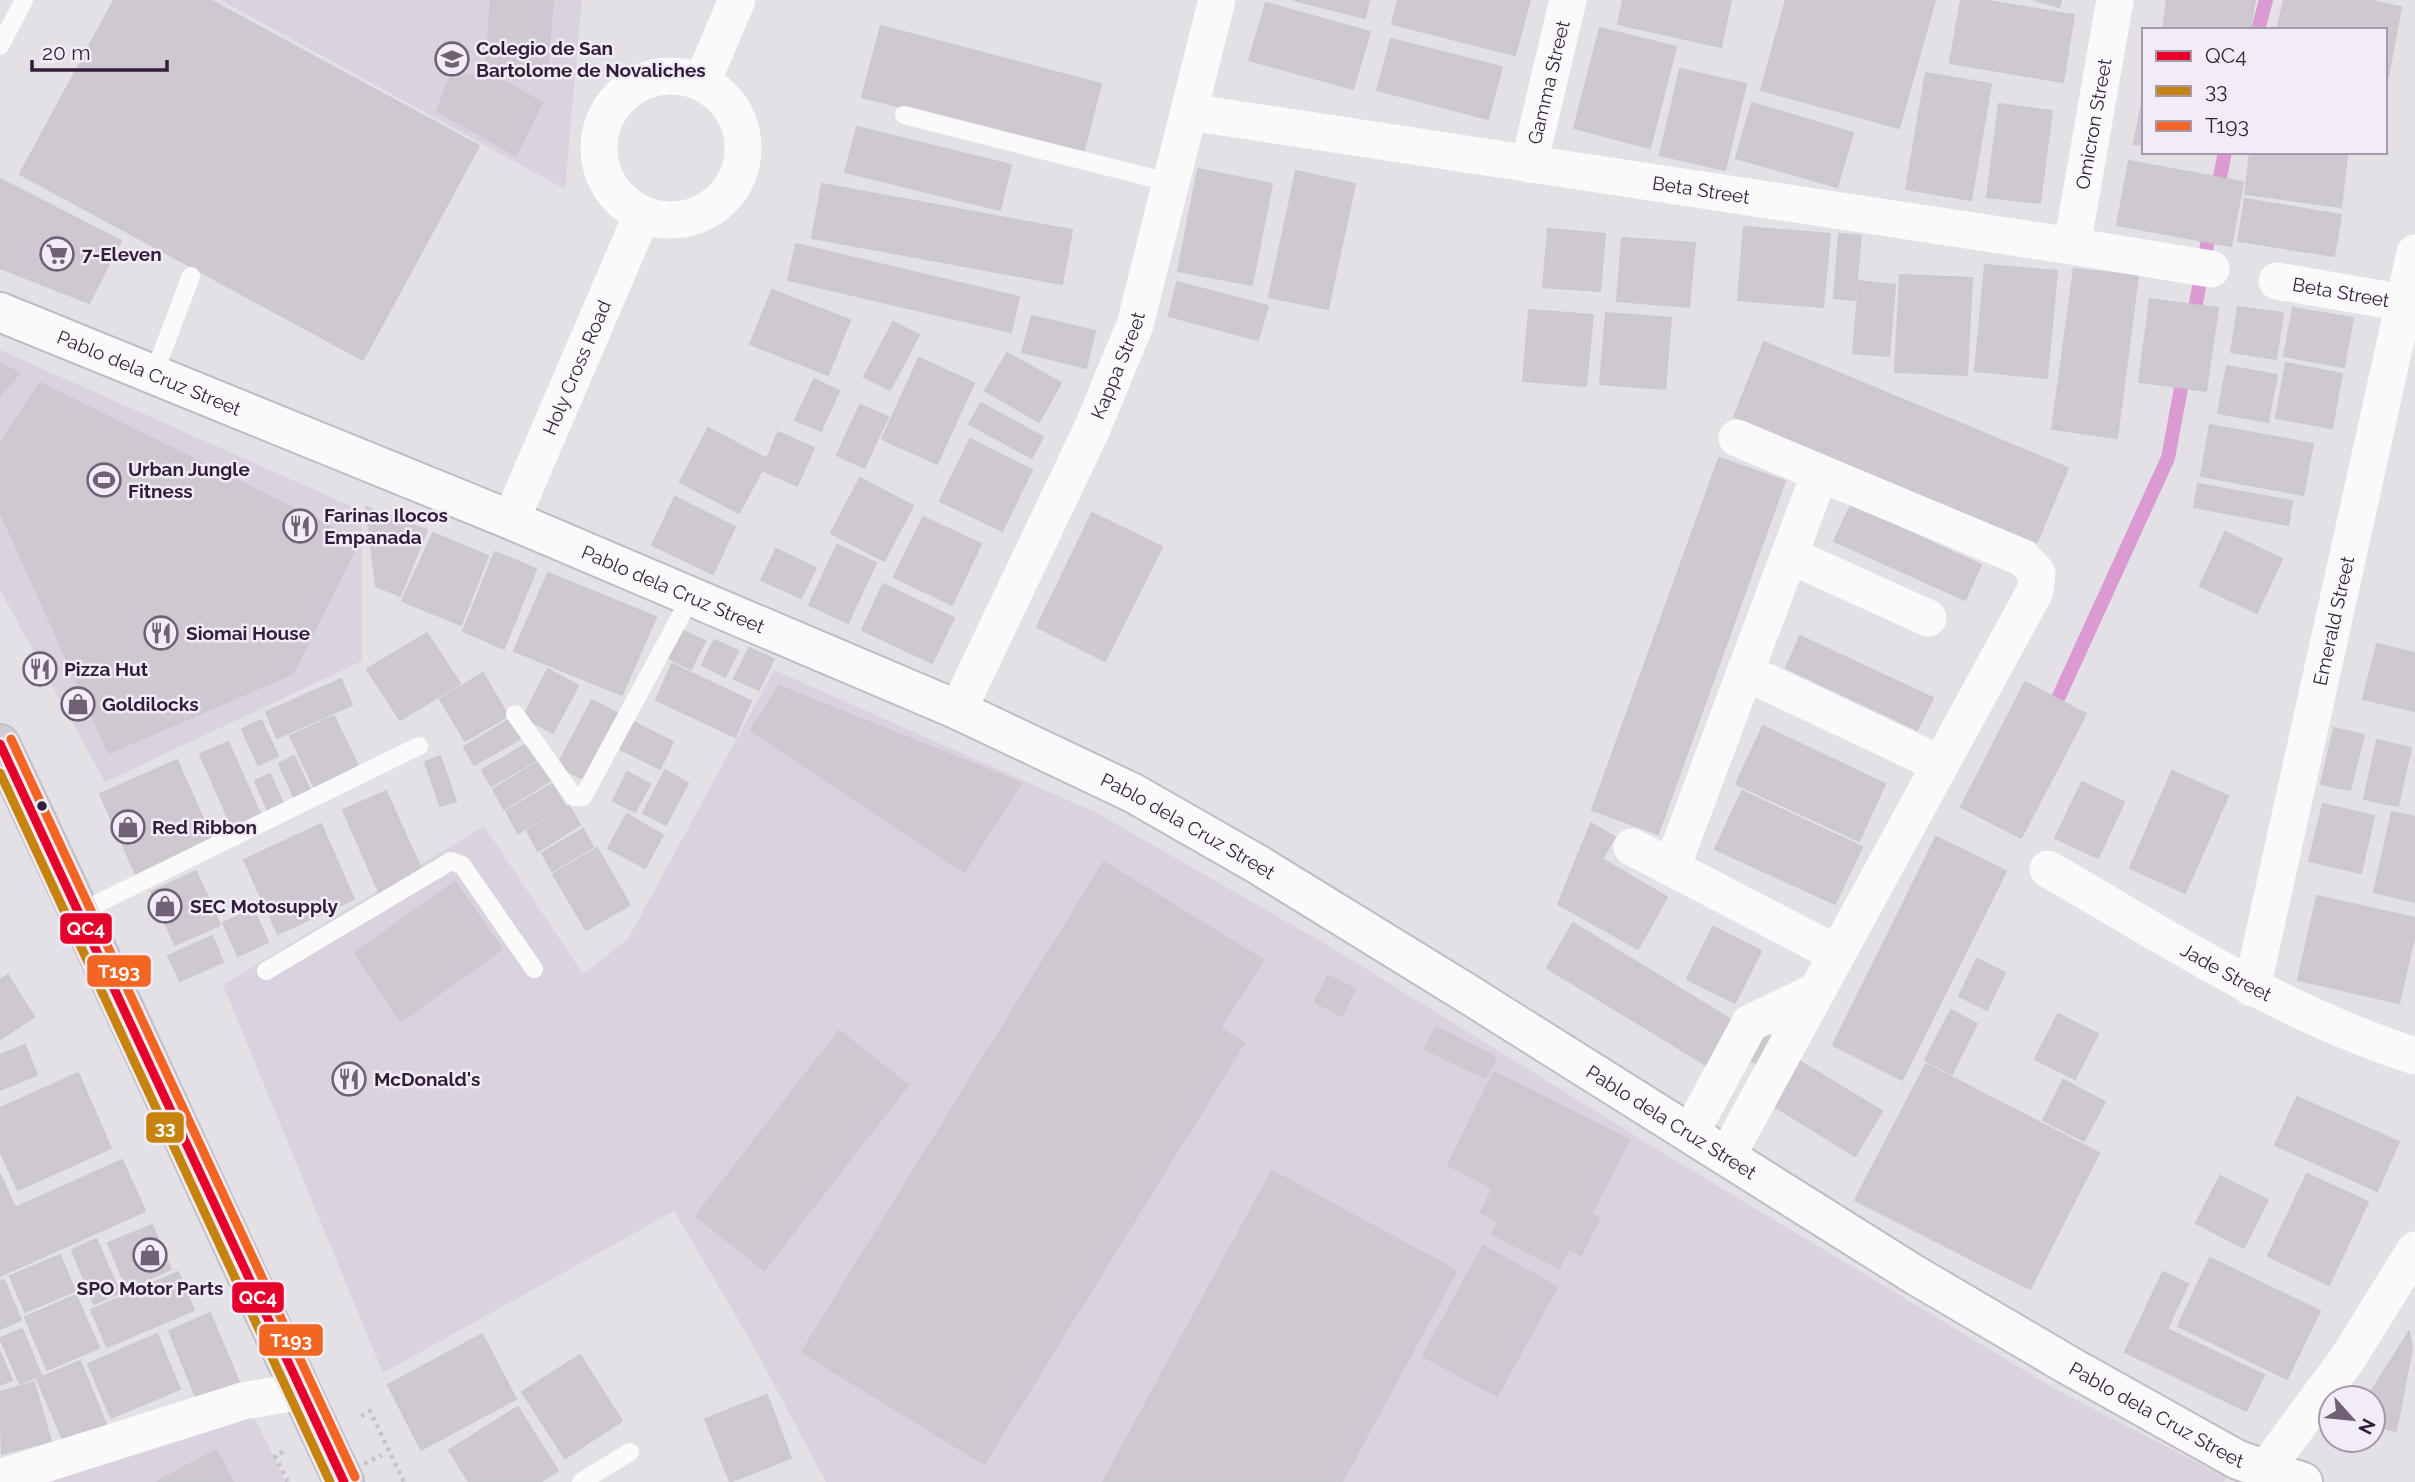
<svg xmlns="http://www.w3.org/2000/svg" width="2415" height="1482" font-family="Raleway,sans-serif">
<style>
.built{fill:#d9d2df}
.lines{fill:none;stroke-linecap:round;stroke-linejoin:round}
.stream{stroke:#db9ad2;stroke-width:14}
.building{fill:#cec9d1;stroke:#ccc8cf;stroke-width:2}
.secondary-casing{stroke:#c2bbc6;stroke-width:42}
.primary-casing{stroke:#c4bec8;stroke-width:42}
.path{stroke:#c7c1cc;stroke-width:4.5;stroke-dasharray:3.5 5;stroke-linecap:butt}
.lane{stroke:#fbfafb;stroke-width:18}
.street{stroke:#fbfafb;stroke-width:37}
.secondary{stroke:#fbfafb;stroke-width:38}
.primary{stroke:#d1cbd4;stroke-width:38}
.path-bridge{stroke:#c7c1cc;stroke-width:4.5;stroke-dasharray:3.5 5;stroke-linecap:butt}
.bus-1-casing{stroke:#f1ecf7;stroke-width:14}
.bus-2-casing{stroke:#f1ecf7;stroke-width:14}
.bus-3-casing{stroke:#f1ecf7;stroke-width:14}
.bus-1{stroke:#e4002b;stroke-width:9}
.bus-2{stroke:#c6840f;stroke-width:9}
.bus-3{stroke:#f26522;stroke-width:9}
.bus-dot{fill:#321d3b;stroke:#f1ecf7;stroke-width:2.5}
.labels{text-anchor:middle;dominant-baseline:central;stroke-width:5;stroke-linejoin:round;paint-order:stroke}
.poi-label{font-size:19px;font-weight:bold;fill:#321d3b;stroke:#f1ecf7;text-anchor:start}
.street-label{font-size:19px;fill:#321d3b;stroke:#f1ecf7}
.line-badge{stroke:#f1ecf7;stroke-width:2.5}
.badge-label{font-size:19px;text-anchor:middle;font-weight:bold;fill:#fff}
</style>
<rect width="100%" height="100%" fill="#e3e0e6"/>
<!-- built -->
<g class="built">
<path d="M221,0H582L565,189L513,161Z"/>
<path d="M0,350L362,511V661L105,782L0,590Z"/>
<path d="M774,670L1097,813L1334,949L1658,1150L2055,1389L2227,1478L2224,1482H826L749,1338L674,1211L383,1373L223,985L484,826L583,974L628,939Z"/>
<path d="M250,1409L286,1482H40Z"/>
</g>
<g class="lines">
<!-- stream -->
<g class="stream">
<path d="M2258,30L2266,0"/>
<path d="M2216,197L2225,152"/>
<path d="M2192,324L2211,224"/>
<path d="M2050,716L2168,458L2184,372"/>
</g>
</g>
<!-- building -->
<g class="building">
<path d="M114,0H210L479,146L363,360L20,174Z"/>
<path d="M491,0H553L547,69L486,64Z"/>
<path d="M1293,0H1369L1365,18Z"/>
<path d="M1398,0H1530L1515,55L1392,24Z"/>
<path d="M1623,0H1731L1721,47L1618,24Z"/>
<path d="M1786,0H1935L1899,128L1761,90Z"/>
<path d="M1961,0H1982L2074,15L2063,82L1950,63Z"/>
<path d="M2034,0H2061L2059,7Z"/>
<path d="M2167,0H2255L2250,30H2163Z"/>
<path d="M2284,0H2367L2401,7L2388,77L2385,76V30H2277Z"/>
<path d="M1266,3L1370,32L1353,89L1249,60Z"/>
<path d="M881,26L1101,84L1083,154L862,97Z"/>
<path d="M1600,28L1676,47L1650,148L1574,128Z"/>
<path d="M1391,39L1502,67L1488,119L1377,90Z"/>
<path d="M1680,69L1746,84L1725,170L1660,155Z"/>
<path d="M488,72L542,103L516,155L437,111L449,80Z"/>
<path d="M1926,73L1991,84L1971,200L1906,189Z"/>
<path d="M2144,92V145L2134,144Z"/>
<path d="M1752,103L1853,133L1837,187L1736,158Z"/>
<path d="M1999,104L2052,111L2040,203L1987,197Z"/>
<path d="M857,127L1011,165L1000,210L845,172Z"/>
<path d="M2250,152H2322L2347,156L2341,207L2245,194Z"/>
<path d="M2129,161L2243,182L2231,246L2117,225Z"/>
<path d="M1198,169L1272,184L1252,285L1178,271Z"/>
<path d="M1296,171L1355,184L1328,309L1269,297Z"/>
<path d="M0,179L121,241L89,303L0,268Z"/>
<path d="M822,184L1072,230L1062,284L812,238Z"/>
<path d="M2245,199L2341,215L2334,256L2238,241Z"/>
<path d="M1744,227L1830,234L1823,307L1738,300Z"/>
<path d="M1548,229L1605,234L1600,291L1543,287Z"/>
<path d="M1839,234L1861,236L1855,300L1834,298Z"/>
<path d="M1622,238L1695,243L1689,307L1617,301Z"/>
<path d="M796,244L1019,297L1011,332L788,280Z"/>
<path d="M1985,265L2057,271L2047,378L1975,371Z"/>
<path d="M2074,269L2138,276L2117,438L2052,429Z"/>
<path d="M1900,275L1972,278L1967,375L1895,372Z"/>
<path d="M1859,281L1895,285L1889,356L1853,353Z"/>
<path d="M1177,282L1268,306L1258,340L1169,316Z"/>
<path d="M772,290L850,320L828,375L750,344Z"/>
<path d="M2150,299L2218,308L2206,391L2139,382Z"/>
<path d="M2238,307L2283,313L2276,359L2231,352Z"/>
<path d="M2293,308L2353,318L2344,367L2284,356Z"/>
<path d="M1529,310L1593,315L1586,386L1523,381Z"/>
<path d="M1606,313L1671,318L1665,389L1600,384Z"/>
<path d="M1032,316L1095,331L1086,368L1022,352Z"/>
<path d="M893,322L919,335L890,390L864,377Z"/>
<path d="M1764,342L2068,468L2037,542L1734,417Z"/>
<path d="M1007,353L1061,383L1039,422L985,391Z"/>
<path d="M919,358L974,383L937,464L882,439Z"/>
<path d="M0,363L19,373L0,396Z"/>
<path d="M2286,363L2342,374L2332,428L2276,418Z"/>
<path d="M2227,366L2277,375L2268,422L2218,413Z"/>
<path d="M814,379L839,391L821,431L795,420Z"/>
<path d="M40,383L359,541L293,673L109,753L0,511V444Z"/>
<path d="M981,403L1043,437L1032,458L969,424Z"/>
<path d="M860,405L888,417L864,468L837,455Z"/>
<path d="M2210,425L2313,444L2303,495L2201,476Z"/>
<path d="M708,428L767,459L778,432L814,448L797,486L762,470L739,513L680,482Z"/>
<path d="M970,439L1032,470L1002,531L940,501Z"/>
<path d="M1719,458L1785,481L1658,834L1592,810Z"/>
<path d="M860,478L913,506L884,561L831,533Z"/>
<path d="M2198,484L2292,501L2288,525L2194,507Z"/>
<path d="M675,497L735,527L713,574L652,545Z"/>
<path d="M1851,505L1981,565L1965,600L1834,541Z"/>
<path d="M366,507L427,530L400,596L376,586Z"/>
<path d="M1092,513L1162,547L1105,661L1037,627Z"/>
<path d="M923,517L981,544L952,605L894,577Z"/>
<path d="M2225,532L2282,559L2257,613L2200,586Z"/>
<path d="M433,533L488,556L461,625L402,601Z"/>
<path d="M837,545L876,563L848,623L809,605Z"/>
<path d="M776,549L816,568L801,598L761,580Z"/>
<path d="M495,552L536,569L504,649L463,631Z"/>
<path d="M548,573L656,617L622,695L514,651Z"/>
<path d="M883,584L954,618L932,663L862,630Z"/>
<path d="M681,630L705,641L691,669L668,658Z"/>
<path d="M427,633L460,684L400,720L367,669Z"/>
<path d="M1800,636L1933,698L1917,730L1786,668Z"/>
<path d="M714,640L738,651L725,677L702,665Z"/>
<path d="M2377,644L2415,653V711L2363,699Z"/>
<path d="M749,648L774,659L759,690L734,679Z"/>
<path d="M672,664L751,701L735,737L656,700Z"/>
<path d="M548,669L578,686L553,733L523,717Z"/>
<path d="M483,673L508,716L465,741L440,699Z"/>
<path d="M341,679L352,705L277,738L266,712Z"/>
<path d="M2025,682L2086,714L2021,838L1961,807Z"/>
<path d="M779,686L1021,783L964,872L751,730Z"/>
<path d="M592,700L622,716L589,782L557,766Z"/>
<path d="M334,716L359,768L315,789L290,736Z"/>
<path d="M261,720L278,756L258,765L242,729Z"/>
<path d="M509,720L520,739L474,765L464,747Z"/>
<path d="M631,721L673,742L660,769L618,748Z"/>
<path d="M1763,726L1885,784L1859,841L1736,784Z"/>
<path d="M2334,728L2364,735L2350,790L2321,784Z"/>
<path d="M2377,740L2411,748L2398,806L2364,799Z"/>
<path d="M228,742L263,820L235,834L200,754Z"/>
<path d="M528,743L537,760L491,786L482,770Z"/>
<path d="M294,756L312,794L296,802L279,764Z"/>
<path d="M440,756L456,801L440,806L425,762Z"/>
<path d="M177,760L213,841L137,877L100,794Z"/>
<path d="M539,762L550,781L504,809L493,789Z"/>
<path d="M665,770L688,783L666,825L643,813Z"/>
<path d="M2172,771L2228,796L2185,893L2130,868Z"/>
<path d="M627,772L650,784L635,812L613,801Z"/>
<path d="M270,774L284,806L269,813L255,781Z"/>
<path d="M2082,782L2124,802L2098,858L2055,838Z"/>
<path d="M552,784L565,806L518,833L506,811Z"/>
<path d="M386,791L422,871L379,892L343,810Z"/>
<path d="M1742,791L1862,847L1835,904L1715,849Z"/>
<path d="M2323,804L2374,816L2361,873L2309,861Z"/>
<path d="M569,806L580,825L538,851L527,831Z"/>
<path d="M2392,812L2415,817V902L2374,892Z"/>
<path d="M627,814L663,835L645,868L608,848Z"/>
<path d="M1591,823L1615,837L1602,859L1667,897L1638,949L1558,904Z"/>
<path d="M321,824L354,899L278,934L244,860Z"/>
<path d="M583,829L593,847L552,871L542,853Z"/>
<path d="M1936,837L2006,871L1902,1080L1833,1045Z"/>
<path d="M597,848L630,905L586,930L553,874Z"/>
<path d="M1104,862L1263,960L1220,1028L1244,1043L984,1464L802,1352Z"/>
<path d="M196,871L220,925L175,945L151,892Z"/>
<path d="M455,882L502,949L401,1021L355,953Z"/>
<path d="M2317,896L2415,918V934L2399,1003L2298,980Z"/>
<path d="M253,909L268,942L238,956L223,923Z"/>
<path d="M1573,923L1733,1021L1706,1065L1547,968Z"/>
<path d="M1713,927L1761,951L1735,1003L1687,979Z"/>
<path d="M212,936L223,962L180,981L168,956Z"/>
<path d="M1977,959L2005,973L1987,1010L1959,996Z"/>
<path d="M8,975L34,1017L0,1039V980Z"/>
<path d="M1328,976L1355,989L1342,1016L1315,1002Z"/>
<path d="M1951,1010L1977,1024L1952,1074L1925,1060Z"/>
<path d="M2058,1014L2098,1034L2075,1079L2035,1059Z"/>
<path d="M1436,1027L1496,1058L1485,1078L1425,1049Z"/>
<path d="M839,1031L908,1085L764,1270L696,1216Z"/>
<path d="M1762,1032L1775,1039L1761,1065L1748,1059Z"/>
<path d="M25,1045L37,1075L0,1090V1055Z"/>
<path d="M1798,1060L1882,1111L1855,1156L1771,1104Z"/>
<path d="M1926,1064L2099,1153L2030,1289L1855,1200Z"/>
<path d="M1494,1072L1629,1140L1591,1214L1599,1218L1581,1255L1569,1249L1559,1268L1492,1234L1498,1221L1481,1212L1493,1188L1448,1165Z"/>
<path d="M78,1073L111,1148L18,1190L0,1151V1108Z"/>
<path d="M2063,1080L2105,1102L2084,1141L2043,1120Z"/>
<path d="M2297,1097L2399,1142L2377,1191L2275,1145Z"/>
<path d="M122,1160L145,1211L0,1276V1174L15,1208Z"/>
<path d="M1272,1171L1456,1271L1342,1482H1103Z"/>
<path d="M2307,1174L2368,1202L2329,1285L2268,1256Z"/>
<path d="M2220,1176L2268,1200L2244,1248L2196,1223Z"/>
<path d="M152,1225L171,1269L127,1289L108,1243Z"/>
<path d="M96,1239L120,1293L94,1304L72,1250Z"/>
<path d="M1483,1246L1557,1287L1497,1396L1423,1356Z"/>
<path d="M60,1255L75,1291L25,1312L10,1276Z"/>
<path d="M2210,1258L2320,1311L2287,1379L2178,1326Z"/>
<path d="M178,1272L194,1310L107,1347L91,1310Z"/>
<path d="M2163,1272L2188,1284L2167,1329L2264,1375L2246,1411L2125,1352Z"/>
<path d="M4,1280L21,1320L0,1329V1282Z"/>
<path d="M76,1295L99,1348L47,1370L25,1317Z"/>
<path d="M210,1313L241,1387L199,1405L169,1331Z"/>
<path d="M22,1329L41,1375L20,1384L0,1338Z"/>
<path d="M2409,1332L2412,1349L2396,1431L2373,1425V1398H2367Z"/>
<path d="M157,1334L180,1389L111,1418L88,1364Z"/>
<path d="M482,1334L516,1399L421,1450L388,1385Z"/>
<path d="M0,1352L12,1380L0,1385Z"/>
<path d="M580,1355L622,1421L565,1458L522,1392Z"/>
<path d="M80,1361L106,1424L64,1442L37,1379Z"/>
<path d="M34,1382L51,1441L2,1454L0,1392Z"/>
<path d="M767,1395L791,1458L730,1482L705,1419Z"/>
<path d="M518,1407L558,1471L540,1482H469L449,1450Z"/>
<path d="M216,1450L233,1482H157Z"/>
</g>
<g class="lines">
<defs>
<g id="secondary">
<path id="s9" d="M0,312L511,520L958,710L1133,793L1257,864L1468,994L1915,1275L2068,1365L2238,1460L2303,1482"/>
</g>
<path id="primary" d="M0,744C117,989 227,1237 344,1482"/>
</defs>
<!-- secondary casing -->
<use href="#secondary" class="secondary-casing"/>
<!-- primary casing -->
<use href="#primary" class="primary-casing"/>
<!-- path -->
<g class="path">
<path d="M361,1416L370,1411L404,1482"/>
<path d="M283,1452L275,1456L288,1482"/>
</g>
<!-- lane -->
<g class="lane">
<path d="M0,46L24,0"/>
<path d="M904,115L1172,183"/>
<path d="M154,374L191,276"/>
<path d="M515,714L574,797H583L691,597"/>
<path d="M80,912L419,746"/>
<path d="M266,971L451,861L462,865L534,969"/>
<path d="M581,1482L630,1452"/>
</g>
<!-- street -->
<g class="street">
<circle cx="671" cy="148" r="72"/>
<path d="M702,82L737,0"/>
<path id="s1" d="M1189,112L2072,246L2211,269"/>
<path id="s2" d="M1529,164L1568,0"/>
<path id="s3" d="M2072,246L2115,0"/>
<path id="s4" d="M2277,281L2404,303"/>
<path id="s5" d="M511,520L642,215"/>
<path d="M1789,555L1928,618"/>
<path d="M1745,672L1940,764"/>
<path id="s6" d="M958,710L1091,431L1135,325L1217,0"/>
<path d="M1632,847L1837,954"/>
<path d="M1672,867L1820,473"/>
<path id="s7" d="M2048,869C2167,938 2283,1014 2415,1056"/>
<path id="s8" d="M2252,988L2415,253"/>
<path d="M1690,1134L1750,1023L1817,991"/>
<path d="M1727,1156L2035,591L2037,573L2023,558L1737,438"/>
<path d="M2265,1470L2348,1358L2415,1250"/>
<path d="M0,1478L243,1401L302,1391"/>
</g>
<!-- secondary -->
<use href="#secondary" class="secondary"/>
<!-- primary -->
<use href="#primary" class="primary"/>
<!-- path-bridge -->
<path class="path-bridge" d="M326,1482L382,1455"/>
<defs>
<path id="bus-1" d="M0,744L344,1482"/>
<path id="bus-2" d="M0,773L330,1482"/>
<path id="bus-3" d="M11,739L355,1477"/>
</defs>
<!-- bus-1 casing -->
<use href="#bus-1" class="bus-1-casing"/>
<!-- bus-2 casing -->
<use href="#bus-2" class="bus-2-casing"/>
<!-- bus-3 casing -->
<use href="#bus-3" class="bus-3-casing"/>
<!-- bus-1 -->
<use href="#bus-1" class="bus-1"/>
<!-- bus-2 -->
<use href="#bus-2" class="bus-2"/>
<!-- bus-3 -->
<use href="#bus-3" class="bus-3"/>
</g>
<!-- icons -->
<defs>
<symbol id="school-ring" viewBox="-11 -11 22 22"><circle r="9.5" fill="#f1ecf7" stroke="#706177" stroke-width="1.5"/><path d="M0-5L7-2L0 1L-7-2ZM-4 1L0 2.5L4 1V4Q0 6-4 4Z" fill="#706177"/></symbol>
<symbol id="supermarket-ring" viewBox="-11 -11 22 22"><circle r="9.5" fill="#f1ecf7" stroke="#706177" stroke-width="1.5"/><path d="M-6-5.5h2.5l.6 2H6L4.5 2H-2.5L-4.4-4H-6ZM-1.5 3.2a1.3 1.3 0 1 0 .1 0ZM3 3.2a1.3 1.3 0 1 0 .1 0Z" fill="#706177"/></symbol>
<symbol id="stadium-ring" viewBox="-11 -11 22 22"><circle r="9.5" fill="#f1ecf7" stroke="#706177" stroke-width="1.5"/><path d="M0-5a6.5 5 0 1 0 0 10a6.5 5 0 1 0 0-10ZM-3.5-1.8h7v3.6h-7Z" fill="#706177"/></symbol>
<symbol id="restaurant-ring" viewBox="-11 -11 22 22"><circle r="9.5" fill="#f1ecf7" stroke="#706177" stroke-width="1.5"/><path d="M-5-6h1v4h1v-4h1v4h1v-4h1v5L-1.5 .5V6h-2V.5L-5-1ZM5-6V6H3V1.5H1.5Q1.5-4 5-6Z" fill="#706177"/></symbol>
<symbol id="shop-ring" viewBox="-11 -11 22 22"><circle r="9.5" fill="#f1ecf7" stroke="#706177" stroke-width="1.5"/><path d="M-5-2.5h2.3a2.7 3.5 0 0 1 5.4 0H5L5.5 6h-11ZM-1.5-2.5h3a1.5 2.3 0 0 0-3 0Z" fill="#706177"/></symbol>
</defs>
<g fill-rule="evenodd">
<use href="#school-ring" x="433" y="40" width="38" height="38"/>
<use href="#supermarket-ring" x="38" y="235" width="38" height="38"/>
<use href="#stadium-ring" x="85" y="461" width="38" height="38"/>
<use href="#restaurant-ring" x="281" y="507" width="38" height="38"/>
<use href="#restaurant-ring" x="142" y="614" width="38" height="38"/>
<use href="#restaurant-ring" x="21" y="650" width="38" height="38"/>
<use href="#shop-ring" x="59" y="685" width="38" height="38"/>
<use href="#shop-ring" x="109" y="808" width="38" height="38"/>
<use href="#shop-ring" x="146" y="887" width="38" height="38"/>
<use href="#restaurant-ring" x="330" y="1060" width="38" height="38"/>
<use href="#shop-ring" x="131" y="1236" width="38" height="38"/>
</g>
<!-- markers -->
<circle class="bus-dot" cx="42" cy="806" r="6"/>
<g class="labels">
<!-- poi labels -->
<g class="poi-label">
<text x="476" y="48">Colegio de San<tspan x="476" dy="22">Bartolome de Novaliches</tspan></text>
<text x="82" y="254">7-Eleven</text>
<text x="128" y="469">Urban Jungle<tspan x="128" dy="22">Fitness</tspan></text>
<text x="324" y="515">Farinas Ilocos<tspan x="324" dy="22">Empanada</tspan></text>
<text x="186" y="633">Siomai House</text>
<text x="64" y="669">Pizza Hut</text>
<text x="102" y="704">Goldilocks</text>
<text x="152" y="827">Red Ribbon</text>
<text x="190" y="906">SEC Motosupply</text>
<text x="374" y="1079">McDonald's</text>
<text x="150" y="1288" text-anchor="middle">SPO Motor Parts</text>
</g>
<!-- street labels -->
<g class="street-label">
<text stroke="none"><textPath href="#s2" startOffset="84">Gamma Street</textPath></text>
<text stroke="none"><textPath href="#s3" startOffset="124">Omicron Street</textPath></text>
<text stroke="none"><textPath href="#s1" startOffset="518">Beta Street</textPath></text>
<text stroke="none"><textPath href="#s4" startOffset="65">Beta Street</textPath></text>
<text stroke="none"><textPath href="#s6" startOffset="380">Kappa Street</textPath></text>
<text stroke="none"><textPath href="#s5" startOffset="166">Holy Cross Road</textPath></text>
<text stroke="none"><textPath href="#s9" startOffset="161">Pablo dela Cruz Street</textPath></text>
<text stroke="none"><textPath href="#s9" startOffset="728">Pablo dela Cruz Street</textPath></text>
<text stroke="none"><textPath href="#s8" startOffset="376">Emerald Street</textPath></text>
<text stroke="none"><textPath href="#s9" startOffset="1295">Pablo dela Cruz Street</textPath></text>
<text stroke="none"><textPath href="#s7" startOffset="206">Jade Street</textPath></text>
<text stroke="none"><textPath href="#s9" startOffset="1862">Pablo dela Cruz Street</textPath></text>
<text stroke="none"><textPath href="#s9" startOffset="2429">Pablo dela Cruz Street</textPath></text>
</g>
</g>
<g class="line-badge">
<rect x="59" y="912" width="54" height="33" rx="7" fill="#e4002b"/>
<rect x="86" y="954" width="66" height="34" rx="7" fill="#f26522"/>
<rect x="145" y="1111" width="40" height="33" rx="7" fill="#c6840f"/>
<rect x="231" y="1281" width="54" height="33" rx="7" fill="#e4002b"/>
<rect x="258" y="1323" width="66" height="34" rx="7" fill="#f26522"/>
</g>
<g class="badge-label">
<text x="86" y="935">QC4</text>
<text x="119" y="978">T193</text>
<text x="165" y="1134">33</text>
<text x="258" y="1304">QC4</text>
<text x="291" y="1347">T193</text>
</g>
<!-- legend -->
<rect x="2142" y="28" width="245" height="126" fill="#f1ecf7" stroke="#a599ac" stroke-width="2"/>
<rect x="2156" y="51" width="35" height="10" fill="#e4002b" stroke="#a599ac" stroke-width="2"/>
<text x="2205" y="63" font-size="21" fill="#321d3b">QC4</text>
<rect x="2156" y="86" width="35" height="10" fill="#c6840f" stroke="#a599ac" stroke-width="2"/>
<text x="2205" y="98" font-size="21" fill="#321d3b">33</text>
<rect x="2156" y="121" width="35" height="10" fill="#f26522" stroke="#a599ac" stroke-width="2"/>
<text x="2205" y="133" font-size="21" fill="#321d3b">T193</text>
<!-- north arrow -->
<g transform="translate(2352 1419) rotate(117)"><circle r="33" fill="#f1ecf7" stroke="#a599ac" stroke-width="2"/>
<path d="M0-5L12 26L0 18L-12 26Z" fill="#706177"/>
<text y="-10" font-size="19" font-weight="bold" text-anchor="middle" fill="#321d3b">N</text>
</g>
<!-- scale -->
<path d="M32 60v10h135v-10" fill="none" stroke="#321d3b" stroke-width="3.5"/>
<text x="42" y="60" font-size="21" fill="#321d3b" stroke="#f1ecf7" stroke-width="5" paint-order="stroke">20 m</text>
</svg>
